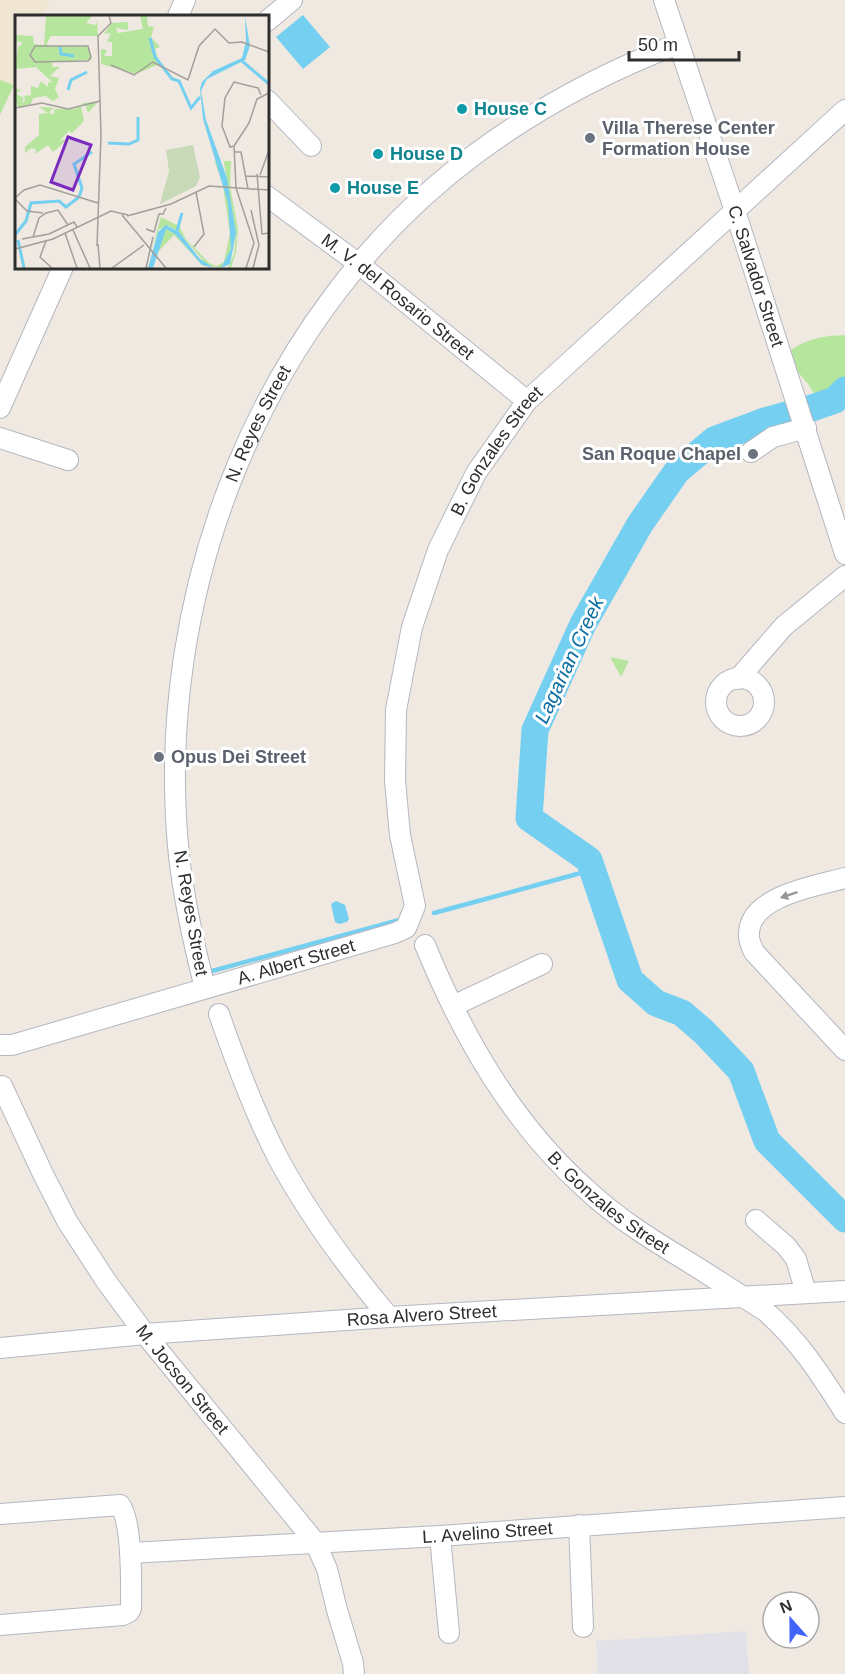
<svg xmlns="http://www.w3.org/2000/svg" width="845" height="1674" font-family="Arial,sans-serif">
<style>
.industrial{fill:#e3e1e8}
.education{fill:#f0e6d1}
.green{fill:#b6e59e}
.water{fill:#75cff0}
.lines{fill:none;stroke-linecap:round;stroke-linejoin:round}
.stream{stroke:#75cff0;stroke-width:4.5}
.river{stroke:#75cff0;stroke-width:27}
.minor-casing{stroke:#b4b7c1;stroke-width:22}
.minor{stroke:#fff;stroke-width:20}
.oneway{fill:#969696}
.culture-dot{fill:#0f9aa8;stroke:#fff;stroke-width:2}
.worship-dot{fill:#6b7280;stroke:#fff;stroke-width:2}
.labels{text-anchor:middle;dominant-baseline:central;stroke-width:6;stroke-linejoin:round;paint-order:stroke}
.culture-label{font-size:18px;font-weight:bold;fill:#0d838f;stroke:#fff;text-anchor:start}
.worship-label{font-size:18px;font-weight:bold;fill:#5b616d;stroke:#fff;text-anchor:start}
.street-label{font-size:18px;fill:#2e2e2e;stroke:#fff}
.water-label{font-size:20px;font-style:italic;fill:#0d6fa3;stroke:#fff}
.inset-river{fill:none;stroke:#75cff0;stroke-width:3}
.inset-road{fill:none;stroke:#a29e99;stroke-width:1.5}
.view{fill:#7b2cbf;fill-opacity:0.15;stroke:#7b2cbf;stroke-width:3}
.inset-edge{fill:none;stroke:#2e2e2e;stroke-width:3}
</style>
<rect width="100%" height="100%" fill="#efe9e1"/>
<!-- industrial -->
<path class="industrial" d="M746,1631L749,1674H598L596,1641Z"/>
<!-- education -->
<path class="education" d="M0,0H50L42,16H16V75L0,113Z"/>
<!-- green -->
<g class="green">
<path d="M0,80L14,85L0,115Z"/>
<path d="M845,335V398L828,416L808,384L793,366L790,351C807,338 824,336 845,335Z"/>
<path d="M610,657L629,661L621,677Z"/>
</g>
<!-- water -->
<g class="water">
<path d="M303,15L330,47L303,69L276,37Z"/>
<path d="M336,901L345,905L349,919L347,922L339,924L335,922L331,904Z"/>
</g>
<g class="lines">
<!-- stream -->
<g class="stream">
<path d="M434,913L592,870"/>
<path d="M212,971L403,919"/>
</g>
<!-- river -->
<path class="river" d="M845,390L835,400L812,408L765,421L714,440L677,471L640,524L583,624L535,730L529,818L589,860L630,980L656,1003L682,1013L704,1032L741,1071L767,1141L845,1219"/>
<defs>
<g id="minor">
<path id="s1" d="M664,0L735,211L845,554"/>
<path d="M178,16L185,0"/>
<path d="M267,21L292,0"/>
<path d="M267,100L311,146"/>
<path id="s2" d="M267,196L359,264L527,401"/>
<path d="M0,408L63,267"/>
<path d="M0,438L68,460"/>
<path d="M751,452L773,437L806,428"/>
<circle cx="740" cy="702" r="24"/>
<path d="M738,679L784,626L845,576"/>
<path d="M845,878C816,886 749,896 749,934C748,940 752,947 754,952L845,1050"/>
<path id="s3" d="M425,945C463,1037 512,1123 587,1190C617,1218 652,1240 687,1261C713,1277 738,1294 764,1310C798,1339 821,1375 845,1413"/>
<path id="s4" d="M205,988C194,945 184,901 179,856C152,595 261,314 474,155C537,108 605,72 678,44"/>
<path d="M453,1006L542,964"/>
<path d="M219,1014C236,1063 254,1112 278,1158C309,1216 347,1267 389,1317"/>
<path id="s5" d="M0,1045H12L67,1029L395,933L406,928L415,906L400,835L395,781L396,710L412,627L438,550L476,473L527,401L845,110"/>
<path id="s6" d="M2,1086L43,1174L67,1221L106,1281L145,1334L315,1542L327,1569L337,1610L353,1663L354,1674"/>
<path d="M756,1220L786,1246L796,1259L806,1293"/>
<path id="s7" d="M0,1348L145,1334L389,1317L845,1291"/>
<path d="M0,1514L120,1505C133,1524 131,1584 131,1608L129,1612L123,1615L0,1625"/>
<path d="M579,1525L583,1627"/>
<path d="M440,1536L449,1633"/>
<path id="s8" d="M130,1553L440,1536L845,1507"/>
</g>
</defs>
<!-- minor casing -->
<use href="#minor" class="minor-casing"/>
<!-- minor -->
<use href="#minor" class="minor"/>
</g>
<!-- one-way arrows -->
<defs><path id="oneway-solid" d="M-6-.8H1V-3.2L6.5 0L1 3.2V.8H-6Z" transform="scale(1.5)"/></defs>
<use class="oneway" href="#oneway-solid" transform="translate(789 895) rotate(162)"/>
<!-- markers -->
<g class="culture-dot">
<circle cx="462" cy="109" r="6"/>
<circle cx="378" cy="154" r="6"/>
<circle cx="335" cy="188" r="6"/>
</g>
<g class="worship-dot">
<circle cx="590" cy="138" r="6"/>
<circle cx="753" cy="454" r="6"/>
<circle cx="159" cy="757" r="6"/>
</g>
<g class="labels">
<!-- culture labels -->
<g class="culture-label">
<text x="474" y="109">House C</text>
<text x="390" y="154">House D</text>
<text x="347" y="188">House E</text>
</g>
<!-- worship labels -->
<g class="worship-label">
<text x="602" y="128">Villa Therese Center<tspan x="602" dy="21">Formation House</tspan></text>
<text x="741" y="454" text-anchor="end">San Roque Chapel</text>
<text x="171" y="757">Opus Dei Street</text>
</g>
<!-- street labels -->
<g class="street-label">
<text stroke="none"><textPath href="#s1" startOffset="291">C. Salvador Street</textPath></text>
<text stroke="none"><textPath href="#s2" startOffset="165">M. V. del Rosario Street</textPath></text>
<text stroke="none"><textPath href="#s4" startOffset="580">N. Reyes Street</textPath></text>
<text stroke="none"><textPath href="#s5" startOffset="926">B. Gonzales Street</textPath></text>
<text transform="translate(191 913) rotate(80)">N. Reyes Street</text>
<text stroke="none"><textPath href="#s5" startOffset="308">A. Albert Street</textPath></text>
<text stroke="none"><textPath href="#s3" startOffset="321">B. Gonzales Street</textPath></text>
<text stroke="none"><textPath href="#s7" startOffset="423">Rosa Alvero Street</textPath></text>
<text stroke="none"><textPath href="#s6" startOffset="346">M. Jocson Street</textPath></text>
<text stroke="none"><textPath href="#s8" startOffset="358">L. Avelino Street</textPath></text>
</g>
<!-- water labels -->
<g class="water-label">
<text transform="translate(569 660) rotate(-65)">Lagarian Creek</text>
</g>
</g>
<!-- overview -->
<g transform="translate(15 15)">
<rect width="254" height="254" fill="#efe9e1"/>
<path d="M31,1H77L71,8L81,10L82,5L83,21H36L32,28L33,31H73L77,45L37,47L38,52H45L35,61L44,63L40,74L44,82L38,86L31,81L18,83L16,89L3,92L2,88L0,93V73L6,75L1,79L9,83L6,88L10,86L9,81L16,80V71L23,73L26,66L33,72V67L38,68L21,52L0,54L3,32L8,28L2,26L0,38V20L18,21L19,29L29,30ZM115,1H132L133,11L139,12L136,22L145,32L140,34L146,53L142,50L121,59L86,49V34L92,35L89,41H97V27H92L96,18L89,19L97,8L113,7V15L101,13L103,18L128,14L125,1ZM83,87L73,98L70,89L66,91L69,106L57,118L54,116L44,126L52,124L42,134L38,137L33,130L20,139L21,134L16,133L10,138V132L24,120V99L33,98L24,92L39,93L34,97L38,100L40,94H60L69,88ZM208,142L209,146H216L215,171L223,214L221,237L216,253H213L219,239L221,218ZM199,144L206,157L213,188L217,221L215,240L206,253L192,250L164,217L154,211L144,214L137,233L146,202L164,211L171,224L194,248L202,251L209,247L215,218L208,171ZM151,214L160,219L190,253L159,220L141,239L138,249L146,219Z" fill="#b6e59e"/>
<path d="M178,130L185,162L181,171L145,189L154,156L151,135Z" fill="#c8d9b8"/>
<path d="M230,1L235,31L230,45L192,64L186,76L191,105L212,163L221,218L215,249L206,253L216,234L213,188L188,104L185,74L187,67L198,56L227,43L231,26ZM151,210L164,217L185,244L199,253L187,250L160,219L151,214L138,253H133L143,217Z" fill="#75cff0"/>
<path class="inset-river" d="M135,23L140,42L157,64L164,66L176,93L185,82M45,32L46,39L59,41M227,46L254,69M53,75L56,65L72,57M93,128L114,129L123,125V102M64,182L67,173L59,149L77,137M162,216L167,198M0,220L11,206L16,188L44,186L51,192L64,182M3,225L9,253"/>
<path class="inset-road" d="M20,31H73L76,42L73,46L20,47L15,40ZM96,50L119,60L138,47L173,65L184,31L200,14L214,28L227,27L254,37M0,93L27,88L53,94L85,86M219,131L215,132L207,111L210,83L219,67L243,73L246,80M219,137H226L233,174M242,159L247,219L254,218M245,160L254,135M231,161L254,162M221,173L239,228L231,253M221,173L219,131L234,108L242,84L254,78M0,183L9,175L25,170L83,188M0,184L12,196L28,198M236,195L244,230L238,253M107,200L151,253M112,201L156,189L194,171L254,175M131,214L139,217L144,199H148L151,193M58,215L75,253M50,218L62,253M18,222L24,203L31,198L43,195L53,210M7,224L34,219L59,207L62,212M31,226L25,242L37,253M83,229L85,253M82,231L86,120L83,21L96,8L94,1M179,232L189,219L181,177M0,234L38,224L96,196L113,200M97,253L129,230M131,253L138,222"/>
<path class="view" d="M53,122L76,130L58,175L36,167Z"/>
<rect width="254" height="254" class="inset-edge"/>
</g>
<!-- north arrow -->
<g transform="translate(791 1620) rotate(339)"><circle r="28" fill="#ffffff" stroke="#ababab" stroke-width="1.5"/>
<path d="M0-4.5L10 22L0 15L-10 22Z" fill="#4264fb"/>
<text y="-9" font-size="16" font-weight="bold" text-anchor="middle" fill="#2e2e2e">N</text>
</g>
<!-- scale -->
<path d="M629 51v9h110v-9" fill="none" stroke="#2e2e2e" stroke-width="3"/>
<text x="638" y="51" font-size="18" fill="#2e2e2e" stroke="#ffffff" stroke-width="4.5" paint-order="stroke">50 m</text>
</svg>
